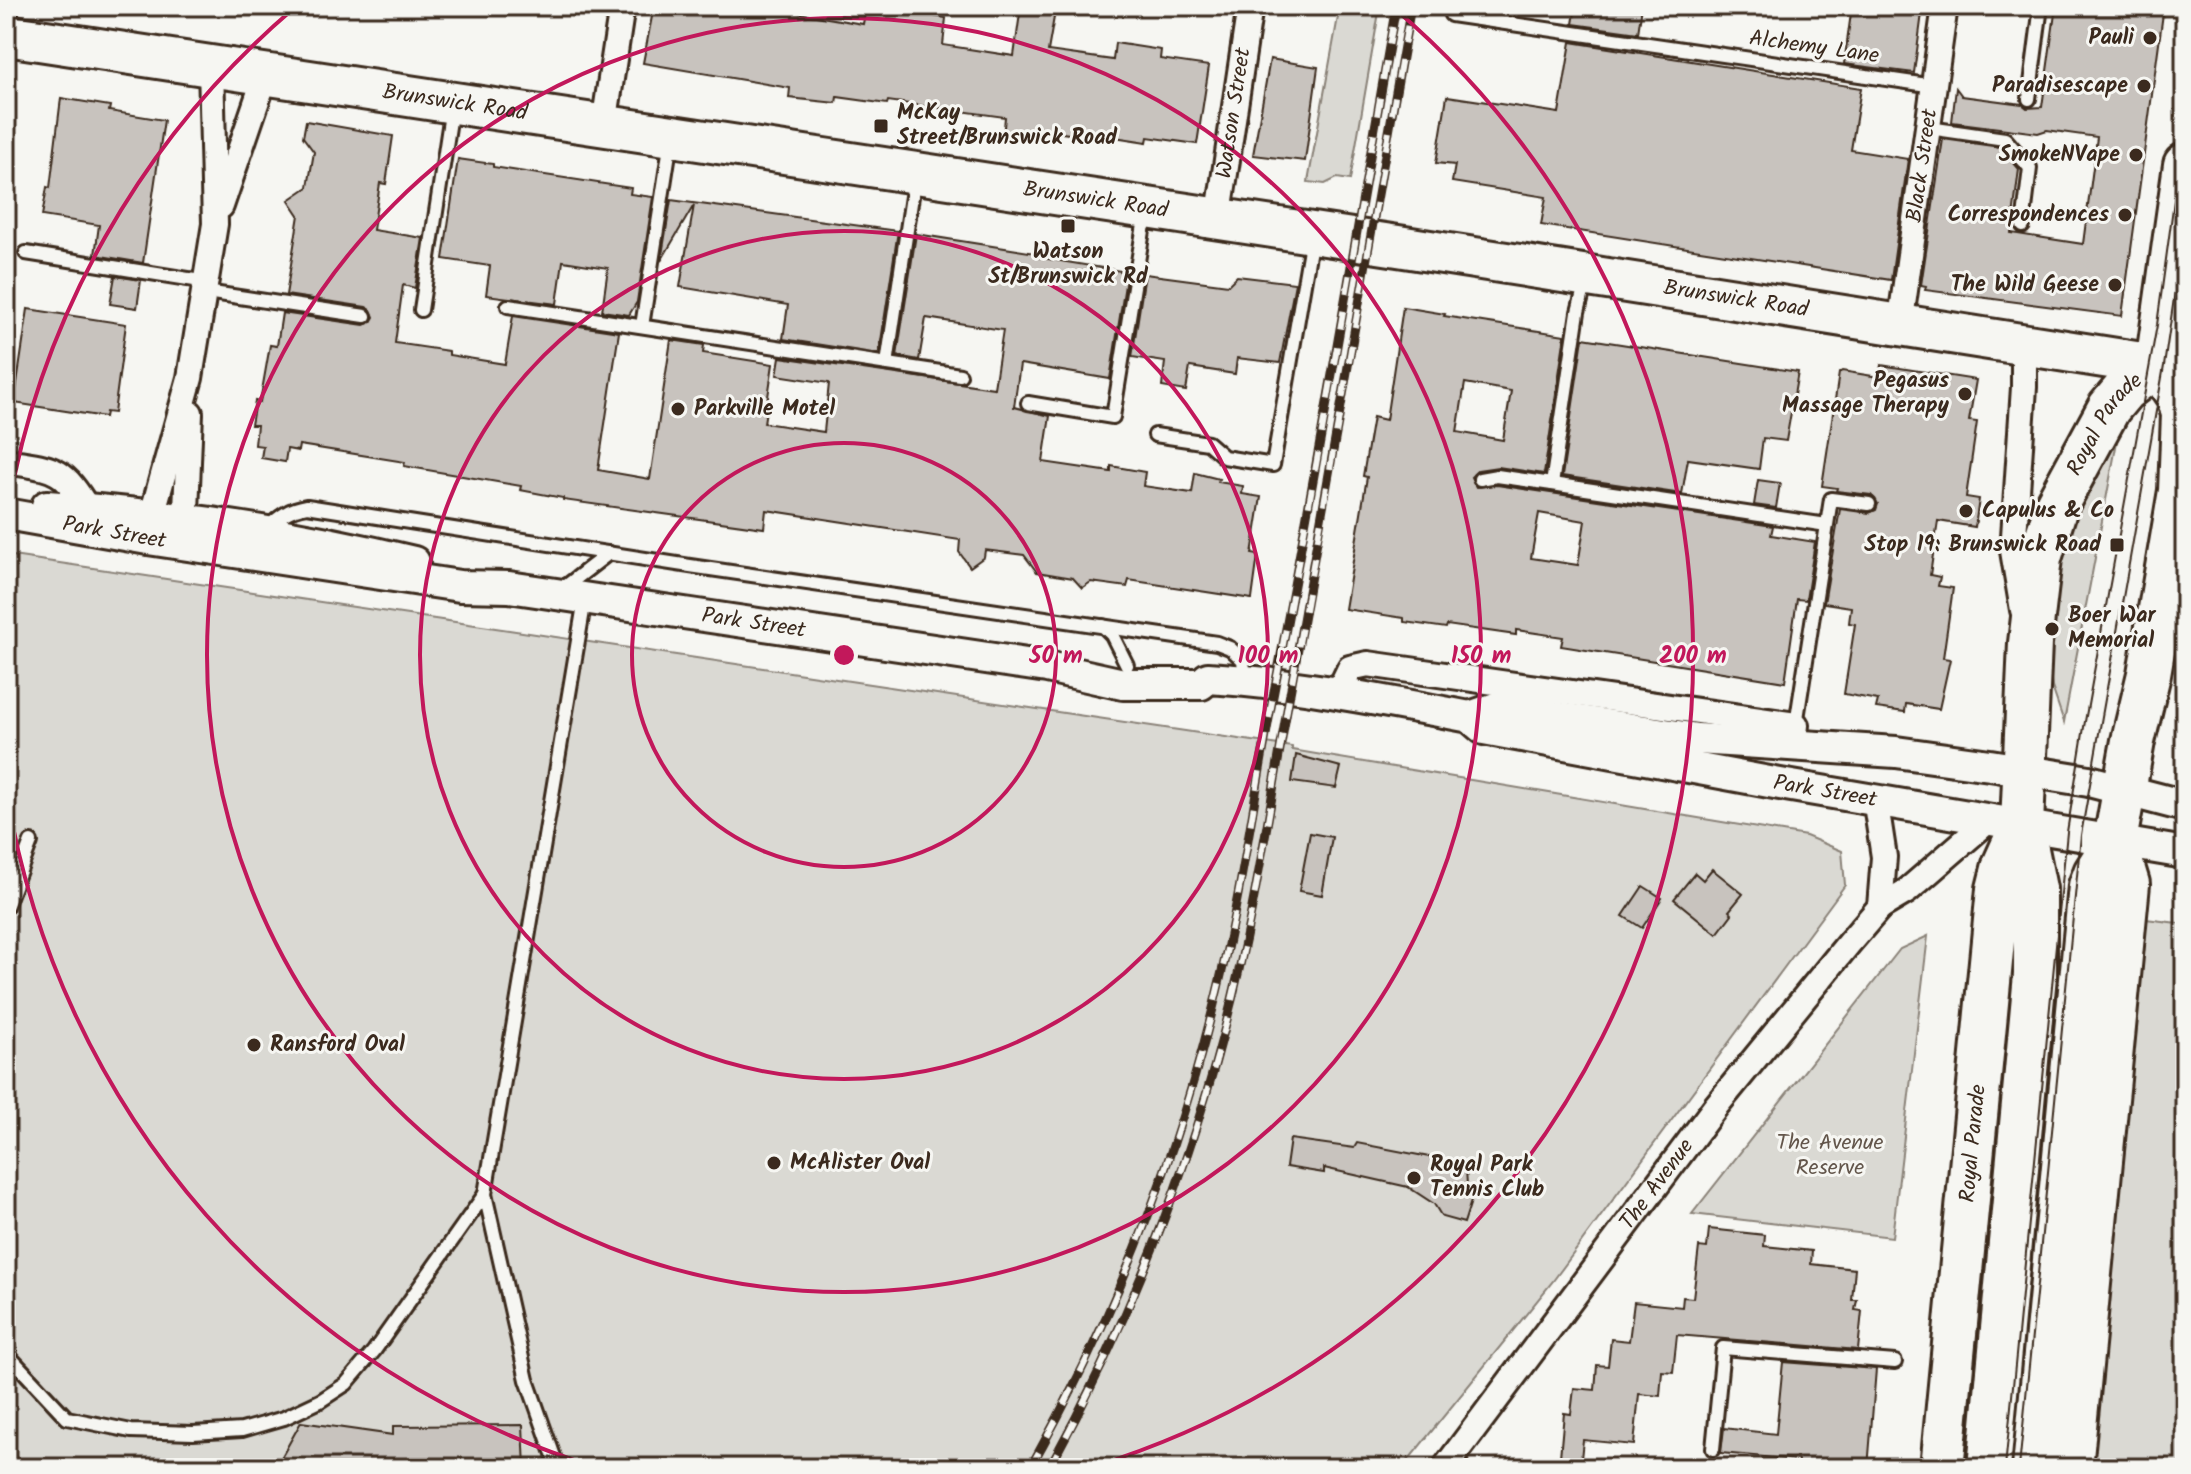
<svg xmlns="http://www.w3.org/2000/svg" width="2191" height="1474" font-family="Kalam,sans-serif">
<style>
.green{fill:#dad9d3;stroke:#8a8278;stroke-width:2}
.building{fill:#c8c3be;stroke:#3b2a1e;stroke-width:2;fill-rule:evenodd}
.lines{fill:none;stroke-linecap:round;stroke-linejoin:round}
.service-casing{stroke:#3b2a1e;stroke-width:18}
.minor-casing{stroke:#3b2a1e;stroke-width:30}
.tertiary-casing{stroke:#3b2a1e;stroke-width:36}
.primary-casing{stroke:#3b2a1e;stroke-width:46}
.trunk-casing{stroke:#3b2a1e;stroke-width:48}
.service{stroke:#f6f6f2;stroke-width:12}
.minor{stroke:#f6f6f2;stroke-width:24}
.tertiary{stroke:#f6f6f2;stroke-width:30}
.primary{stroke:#f6f6f2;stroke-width:40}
.trunk{stroke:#f6f6f2;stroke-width:42}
.tram{stroke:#3b2a1e;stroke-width:2}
.rail-casing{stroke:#3b2a1e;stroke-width:9}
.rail{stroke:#f6f6f2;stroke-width:6;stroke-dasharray:18;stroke-linecap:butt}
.ring{fill:none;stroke:#c2185b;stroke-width:4}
.poi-dot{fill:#3b2a1e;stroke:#f6f6f2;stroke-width:3}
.labels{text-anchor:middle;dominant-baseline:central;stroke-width:6;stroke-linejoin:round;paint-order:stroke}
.poi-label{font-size:22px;font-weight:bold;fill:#3b2a1e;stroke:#f6f6f2;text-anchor:end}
.street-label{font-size:22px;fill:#3b2a1e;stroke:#f6f6f2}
.park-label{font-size:22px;fill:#63564b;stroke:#f6f6f2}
.centre{fill:#c2185b;stroke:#f6f6f2;stroke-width:4}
.ring-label{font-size:24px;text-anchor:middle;font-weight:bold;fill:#c2185b;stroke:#f6f6f2;stroke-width:6;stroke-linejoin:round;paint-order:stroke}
</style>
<rect width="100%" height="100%" fill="#f6f6f2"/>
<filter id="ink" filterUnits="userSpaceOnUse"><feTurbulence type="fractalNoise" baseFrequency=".0125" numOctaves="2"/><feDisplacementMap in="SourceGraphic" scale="16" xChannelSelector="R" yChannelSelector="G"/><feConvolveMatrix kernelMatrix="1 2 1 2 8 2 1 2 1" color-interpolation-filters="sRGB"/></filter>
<g filter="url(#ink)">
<!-- green -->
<g class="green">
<path d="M1340,6L1379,12L1350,180L1337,178L1325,184L1308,182Z"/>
<path d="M2119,431L2070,690L2064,722L2052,687L2046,639L2054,573L2078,496Z"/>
<path d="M6,555L1292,747V750L1806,836L1842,851L1845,885L1553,1281L1402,1468H6Z"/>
<path d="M2146,919L2185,924V1468H2093Z"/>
<path d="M1928,936L1892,1237L1692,1214L1900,949Z"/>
<path d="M2014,945H2019L1993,1219L1985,1218L2011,949Z"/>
<path d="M1984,1260L1990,1263L1974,1468H1958L1980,1261Z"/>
</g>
<!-- building -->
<g class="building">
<path d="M654,6H793L792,12L863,24L866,7L915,13L946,18L943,45L1014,56L1021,6H1056L1048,51L1113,60L1115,43L1161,50L1160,59L1209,66L1197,144L1148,137L1147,142L1095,134V138L1036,129L1034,142L1003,137L1005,117L888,101L887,104L837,97L836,103L789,98L790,88L643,63Z"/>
<path d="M1576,6H1642L1638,33L1573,24Z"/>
<path d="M1852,6H1923L1914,73L1844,64Z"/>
<path d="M2056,6H2164L2122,316L1925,290L1926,286L1921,285L1943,139L2000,147L2019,169L2011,233L2083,244L2097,137L2047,130L2038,133L1952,122L1956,88L1962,96L2022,104L2027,108L2042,107Z"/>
<path d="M1571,42L1861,88L1851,150L1908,159L1891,280L1541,225L1546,197L1452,182L1455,165L1436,163L1447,96L1559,113Z"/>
<path d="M1270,59L1318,67L1305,161L1253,155Z"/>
<path d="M61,98L110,106L109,111L164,120L143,263L95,255L99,225L42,216L47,187L50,188Z"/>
<path d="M306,121L393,136L386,184L380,183L373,230L423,238L415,288L403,285L395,343L449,351V355L505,364L513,316L619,332L598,470L650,479L671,340L704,345L703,353L773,364L764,423L824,432L829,383L777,375L780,357L994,388L1003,330L926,318L919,360L897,356L916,234L1036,253V257L1127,272L1110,379L1020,364L1014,407L1050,416L1043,462L1111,472V466L1145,472L1143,486L1192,493L1195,473L1219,479L1218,482L1243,486L1242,494L1261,497L1252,554L1258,555L1252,599L1129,580L1127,587L1091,582L1082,588L1073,578L1037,572L1024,555L985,550L984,557L970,567L959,552L960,540L766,510L764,528L563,500V498L520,490L521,486L404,466L405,462L299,445L298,451L287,449L285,462L261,458L263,446L255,445L257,425H251L255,401L260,402L270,345L277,346L282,313L364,325L371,322L374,317L371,310L366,307L286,295L299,215L289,200L308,187L314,152L303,137Z"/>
<path d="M458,159L493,164V167L631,188L630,194L653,197L637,302L629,315L602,311L608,268L563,261L557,304L486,295L490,266L443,259Z"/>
<path d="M671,200L898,231L879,354L783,339L788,305L680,287L694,205L661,261Z"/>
<path d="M1145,274L1228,285L1237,276L1295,283L1280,363L1237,358L1235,374L1190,367L1186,391L1162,387L1165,362L1132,357Z"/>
<path d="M115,276L141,280L137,308L110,304Z"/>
<path d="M1403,307L1445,314L1444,316L1565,335L1544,474L1498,467L1478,470L1471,477L1476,487L1497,485L1773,526L1771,535L1815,542L1806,600L1797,599L1785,682L1561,646L1563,637L1516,630V635L1447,625L1446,628L1404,622V618L1345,609L1367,477L1363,476L1373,417L1386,420ZM1465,383L1511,391L1503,440L1457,432ZM1539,513L1585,521L1578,565L1531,558Z"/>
<path d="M28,309L126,324L114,413L106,412L105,417L14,403Z"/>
<path d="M1583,338L1798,372L1786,441L1763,438L1759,469L1688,459L1682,494L1562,476Z"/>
<path d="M1881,365L1976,380L1969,421L1977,422L1966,497L1979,499L1975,527L1938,521L1930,575L1940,577L1938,586L1953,588L1943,658L1950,659L1939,709L1906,704L1905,712L1876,708L1878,700L1844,694L1855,624L1849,623L1851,607L1824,603L1840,509L1869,513L1876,510L1878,504L1871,495L1836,491L1837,488L1822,486L1839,373L1842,371L1879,377Z"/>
<path d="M1758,480L1780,483L1776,508L1754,505Z"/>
<path d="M1296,755L1341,767L1336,788L1292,782Z"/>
<path d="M1310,833L1332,837L1322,895L1299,891Z"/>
<path d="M1712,869L1743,894L1729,911L1732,914L1717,934L1674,899L1695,873L1703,880Z"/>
<path d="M1643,886L1662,898L1642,928L1623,916Z"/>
<path d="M1290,1139L1354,1148L1357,1143L1460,1163L1466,1169L1467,1185L1473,1195L1464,1223L1442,1217L1434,1204L1408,1187L1324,1168V1173L1286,1167Z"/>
<path d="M1709,1229L1765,1235L1764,1246L1812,1251L1811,1264L1855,1269L1852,1300H1857L1855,1310L1862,1311L1858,1350L1677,1335L1673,1372L1662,1371L1660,1396L1639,1394L1634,1445L1583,1440L1580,1468H1559L1564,1413L1571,1414L1574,1388L1595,1390L1597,1365L1608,1366L1611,1339L1629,1341L1634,1302L1682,1307L1683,1297L1693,1298L1699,1247L1707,1248Z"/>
<path d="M1783,1362L1876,1369L1868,1468H1797L1798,1460L1721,1453L1724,1428L1776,1434Z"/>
<path d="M301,1422L393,1435V1426L523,1425L525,1468H311L313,1462L281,1458Z"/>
</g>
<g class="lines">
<defs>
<g id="service">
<path d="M1451,15L1934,86"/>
<path d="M2029,99L2041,6"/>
<path d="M1929,128L2005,139L2030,168L2023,226"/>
<path d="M26,253L207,282"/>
<path d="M1586,281L1578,312L1552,484L1827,525"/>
<path d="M206,292L365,316"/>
<path d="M508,306L960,375"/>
<path d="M421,310L452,107"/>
<path d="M642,326L671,140"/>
<path d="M887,364L915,176"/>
<path d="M1028,403L1113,417L1146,212"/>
<path d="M1155,435L1208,443L1224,457L1273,465L1312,237"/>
<path d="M1480,479L1497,476L1552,484"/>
<path d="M267,528C280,516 289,509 307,506L690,566L1217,643L1230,648L1243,660L1245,680"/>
<path d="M561,590L609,553"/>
<path d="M1103,626L1112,635L1127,665"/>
<path d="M1796,725L1831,499L1869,504"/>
<path d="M6,907L31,842"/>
<path d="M6,1341L11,1358L67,1418L131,1431L193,1433L242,1430L284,1418L320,1401L346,1384L374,1351L485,1194"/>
<path d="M1713,1449L1723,1348L1895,1362"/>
<path d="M558,1468L527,1380L485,1194L585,599"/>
</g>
<g id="minor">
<path d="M604,125L622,6"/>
<path d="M221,206L266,74"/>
<path id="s1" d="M1218,220L1250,6"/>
<path id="s2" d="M1900,326L1945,6"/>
<path d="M6,461C53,469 61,465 87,508"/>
<path d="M149,533L152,515L190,378L215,224L211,66"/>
<path d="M185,536L190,413"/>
<path d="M2023,610L2013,551L2024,387V345"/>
<path d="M1338,693L1350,668L1368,664L1796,725L1794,745"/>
<path d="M1875,798L1884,857L1880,907"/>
<path id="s3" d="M1445,1468L1716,1106L1849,943L1880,907L1907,891L1990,819"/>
</g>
<g id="tertiary">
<path d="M47,506C170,514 294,533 414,562"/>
<path id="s4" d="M6,514L148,539L460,586L509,587L1047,667L1123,684H1201L1208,678C1296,683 1383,701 1470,717L1484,729L1780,784L2185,853"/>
<path d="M1470,717L1496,708L1697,739L1896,752L1990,765L2089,781L2185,806"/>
</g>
<g id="primary">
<path id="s5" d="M6,35L1398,246L2180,369"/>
</g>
<g id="trunk">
<path d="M2157,365L2185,165"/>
<path id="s6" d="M1942,1468L1998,889L2004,865L2022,825"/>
<path id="s7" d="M1989,1468L2035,975V889L2022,825L2030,643L2040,558L2057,504L2109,408L2124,390L2157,365"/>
<path d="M2034,1468L2090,886L2095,873L2115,841L2133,741L2149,674L2180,491L2183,414L2178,396L2157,365"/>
<path d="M2071,1468L2128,884L2115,841"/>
</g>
</defs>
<!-- service casing -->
<use href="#service" class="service-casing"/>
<!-- minor casing -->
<use href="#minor" class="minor-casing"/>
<!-- tertiary casing -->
<use href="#tertiary" class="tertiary-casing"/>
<!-- primary casing -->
<use href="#primary" class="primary-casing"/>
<!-- trunk casing -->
<use href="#trunk" class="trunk-casing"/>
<!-- service -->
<use href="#service" class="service"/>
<!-- minor -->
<use href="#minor" class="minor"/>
<!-- tertiary -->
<use href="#tertiary" class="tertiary"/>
<!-- primary -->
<use href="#primary" class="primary"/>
<!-- trunk -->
<use href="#trunk" class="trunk"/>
<!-- tram -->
<g class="tram">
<path d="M2005,1468L2067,832L2084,727L2157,325L2185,120"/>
<path d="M2019,1468L2081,835L2164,366L2185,224"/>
</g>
<defs>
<g id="rail">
<path d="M1030,1468C1115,1317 1178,1156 1218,988C1243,886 1256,783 1276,681C1319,457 1357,231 1396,6"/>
<path d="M1049,1468C1125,1330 1184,1184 1224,1031C1254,919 1270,802 1291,688C1332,461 1371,233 1411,6"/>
</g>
</defs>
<!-- rail casing -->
<use href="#rail" class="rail-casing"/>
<!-- rail -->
<use href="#rail" class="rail"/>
</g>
</g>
<!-- distance rings -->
<g class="ring">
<circle cx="844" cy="655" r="212"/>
<circle cx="844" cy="655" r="424"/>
<circle cx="844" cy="655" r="637"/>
<path d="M596 1467A849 849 0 0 1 7 795M7 515A849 849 0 0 1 293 9M1395 9A849 849 0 0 1 1092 1467"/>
</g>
<!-- markers -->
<g class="poi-dot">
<circle cx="2150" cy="38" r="8"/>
<circle cx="2144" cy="86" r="8"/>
<rect x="873" y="118" width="16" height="16" rx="4"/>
<circle cx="2136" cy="155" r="8"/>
<circle cx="2125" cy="215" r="8"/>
<rect x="1060" y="218" width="16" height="16" rx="4"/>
<circle cx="2115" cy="285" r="8"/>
<circle cx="1965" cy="394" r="8"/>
<circle cx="678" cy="409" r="8"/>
<circle cx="1966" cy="511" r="8"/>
<rect x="2109" y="537" width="16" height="16" rx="4"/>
<circle cx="2052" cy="629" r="8"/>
<circle cx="254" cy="1045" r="8"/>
<circle cx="774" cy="1163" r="8"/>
<circle cx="1414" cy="1178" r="8"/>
</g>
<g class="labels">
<!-- poi labels -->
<g class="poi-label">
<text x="2134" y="38">Pauli</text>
<text x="2128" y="86">Paradisescape</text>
<text x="897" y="113" text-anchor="start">McKay<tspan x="897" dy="25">Street/Brunswick Road</tspan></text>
<text x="2120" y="155">SmokeNVape</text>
<text x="2109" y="215">Correspondences</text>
<text x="1068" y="252" text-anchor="middle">Watson<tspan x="1068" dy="25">St/Brunswick Rd</tspan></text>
<text x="2099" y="285">The Wild Geese</text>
<text x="1949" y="381">Pegasus<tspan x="1949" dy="25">Massage Therapy</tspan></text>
<text x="694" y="409" text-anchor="start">Parkville Motel</text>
<text x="1982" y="511" text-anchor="start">Capulus &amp; Co</text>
<text x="2101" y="545">Stop 19: Brunswick Road</text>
<text x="2068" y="616" text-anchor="start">Boer War<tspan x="2068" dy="25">Memorial</tspan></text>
<text x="270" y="1045" text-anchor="start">Ransford Oval</text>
<text x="790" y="1163" text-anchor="start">McAlister Oval</text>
<text x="1430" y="1165" text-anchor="start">Royal Park<tspan x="1430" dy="25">Tennis Club</tspan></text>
</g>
<!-- street labels -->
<g class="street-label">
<text transform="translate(1814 48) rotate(8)">Alchemy Lane</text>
<text stroke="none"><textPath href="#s5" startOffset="454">Brunswick Road</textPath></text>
<text stroke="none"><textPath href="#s1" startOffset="108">Watson Street</textPath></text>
<text stroke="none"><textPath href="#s2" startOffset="162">Black Street</textPath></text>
<text stroke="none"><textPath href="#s5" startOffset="1102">Brunswick Road</textPath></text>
<text stroke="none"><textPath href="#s5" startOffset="1750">Brunswick Road</textPath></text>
<text stroke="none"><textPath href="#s7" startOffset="1064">Royal Parade</textPath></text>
<text stroke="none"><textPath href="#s4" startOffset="110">Park Street</textPath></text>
<text stroke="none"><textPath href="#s4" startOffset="756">Park Street</textPath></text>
<text stroke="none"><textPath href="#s4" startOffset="1848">Park Street</textPath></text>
<text stroke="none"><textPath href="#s6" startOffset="326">Royal Parade</textPath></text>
<text stroke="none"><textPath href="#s3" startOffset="354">The Avenue</textPath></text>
</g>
<!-- park labels -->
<g class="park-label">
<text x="1830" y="1143">The Avenue<tspan x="1830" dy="25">Reserve</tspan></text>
</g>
</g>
<circle cx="844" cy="655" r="12" class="centre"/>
<g class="ring-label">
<text x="1056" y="663">50 m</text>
<text x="1268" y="663">100 m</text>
<text x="1481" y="663">150 m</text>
<text x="1693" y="663">200 m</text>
</g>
<!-- margin -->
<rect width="2191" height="1474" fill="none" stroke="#f6f6f2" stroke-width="32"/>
<rect x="16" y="16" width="2159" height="1442" fill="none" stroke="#3b2a1e" stroke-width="3" filter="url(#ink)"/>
</svg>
